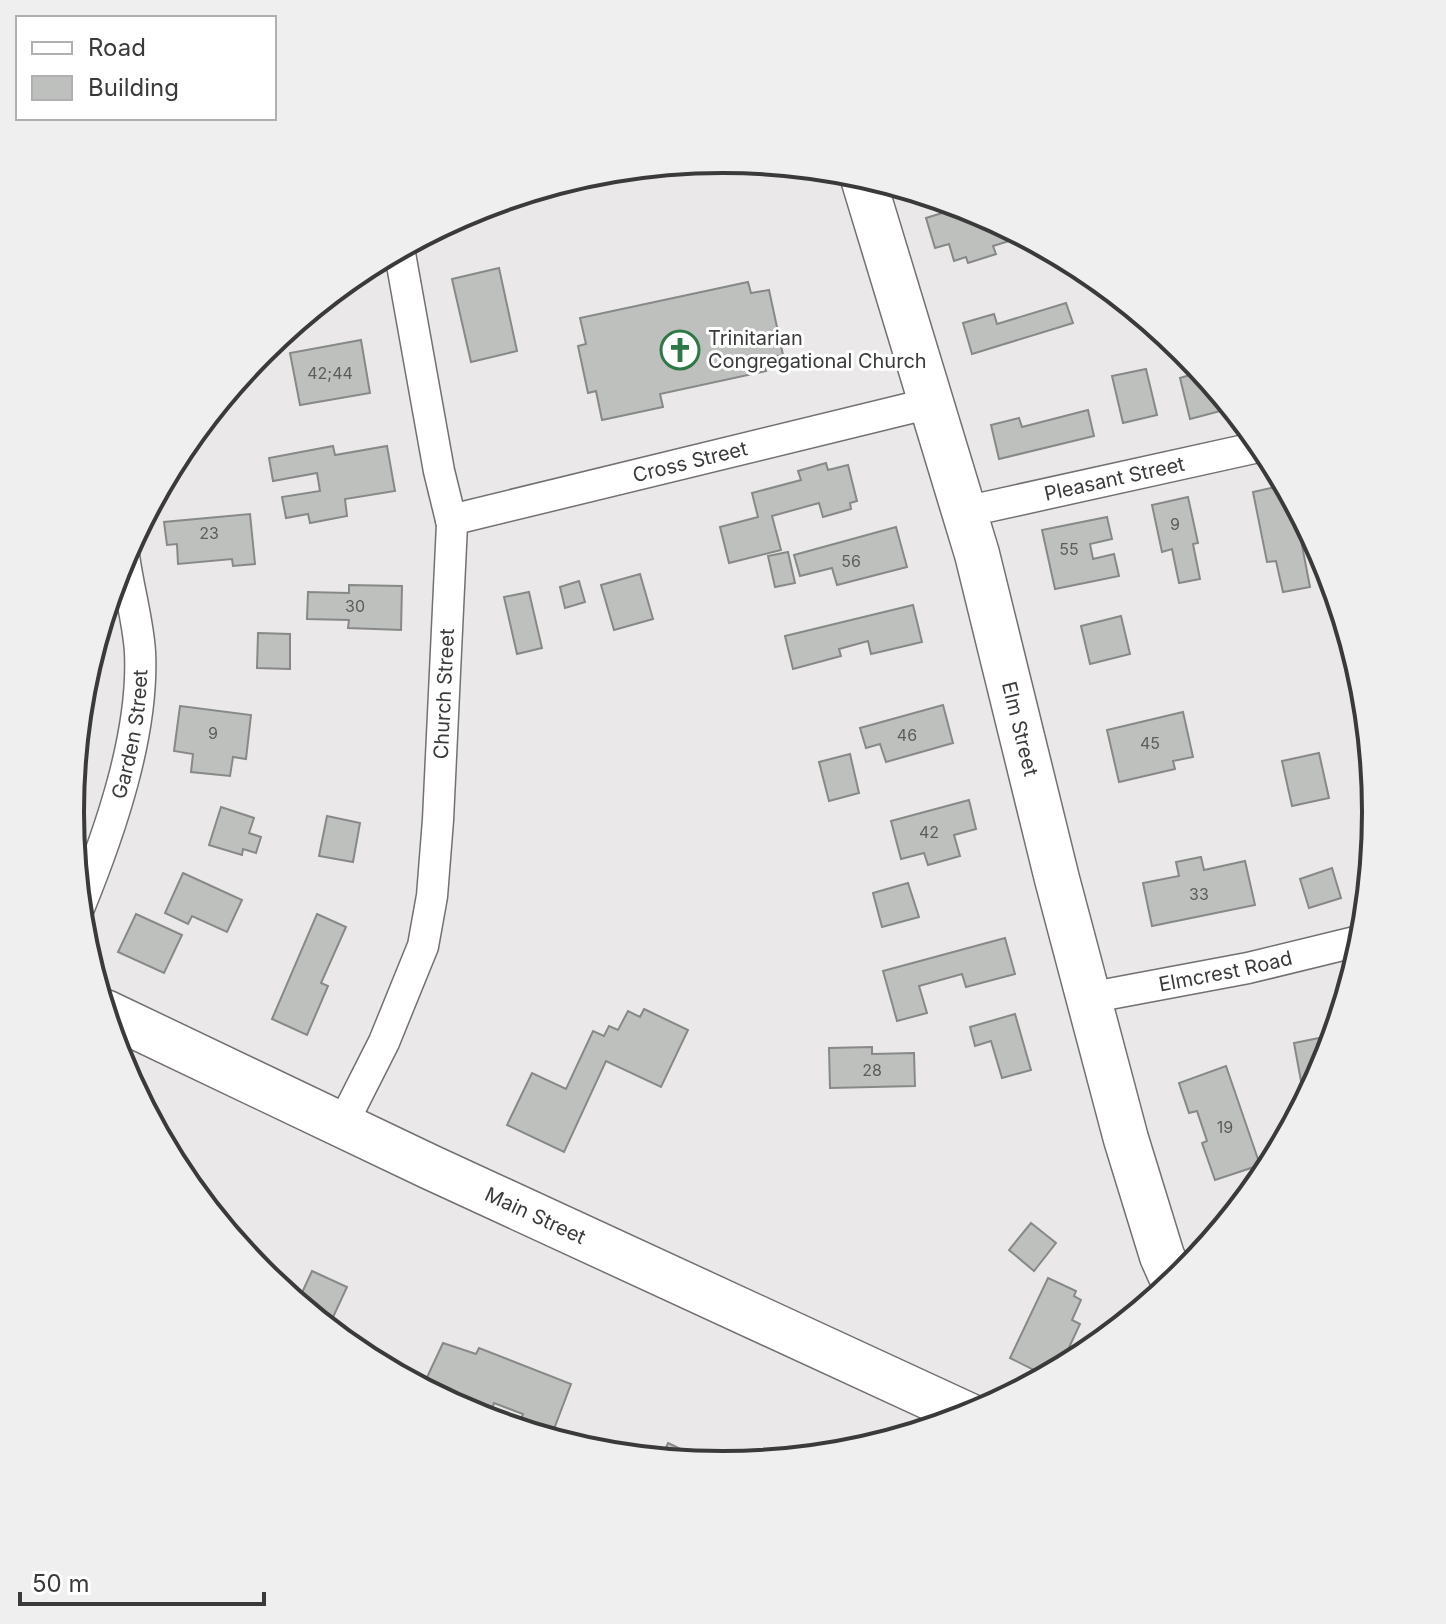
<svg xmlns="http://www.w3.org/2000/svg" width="1446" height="1624" font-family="Inter,sans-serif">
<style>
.building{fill:#bec0be;stroke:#868987;stroke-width:2}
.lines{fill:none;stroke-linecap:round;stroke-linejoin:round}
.street-casing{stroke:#727071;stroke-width:33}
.secondary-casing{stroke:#727071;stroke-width:47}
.street{stroke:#fff;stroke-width:30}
.secondary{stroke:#fff;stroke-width:44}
.labels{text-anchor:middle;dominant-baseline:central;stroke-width:6;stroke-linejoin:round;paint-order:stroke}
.number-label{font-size:16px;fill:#5c5c5b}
.poi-label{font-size:20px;fill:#3b3a3a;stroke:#fff;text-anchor:start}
.street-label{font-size:20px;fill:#3b3a3a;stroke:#fff}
.rim{fill:none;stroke:#3b3a3a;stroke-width:4}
</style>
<rect width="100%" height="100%" fill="#ebe8ea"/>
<!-- building -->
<g class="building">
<path d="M965,206L973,209L1025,236L993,246L996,254L968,263L966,257L954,261L949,244L935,248L926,218Z"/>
<path d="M499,268L517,351L471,362L452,279Z"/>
<path d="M748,282L751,293L769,290L783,355L763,359L766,371L660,394L663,407L602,420L596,391L588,393L578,346L586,344L580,318Z"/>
<path d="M1066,303L1073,323L972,354L963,323L994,314L997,324Z"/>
<path d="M361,340L370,393L300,405L290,353Z"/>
<path d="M1184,350L1185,351L1232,408L1190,419L1180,378L1190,375Z"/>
<path d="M1146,369L1157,415L1123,423L1112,376Z"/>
<path d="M1088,410L1094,436L999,459L991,425L1019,418L1022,427Z"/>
<path d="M202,422L203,437L189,438Z"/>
<path d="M333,446L335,455L387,446L395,491L345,499L347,516L310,523L308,514L286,518L282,497L320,491L317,473L273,481L269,458Z"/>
<path d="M826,463L828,470L848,465L857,501L850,503L851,509L823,517L819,503L772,516L781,550L729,563L720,527L758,517L752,493L801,480L798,471Z"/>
<path d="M1285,485L1300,513L1304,534L1300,535L1310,587L1283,592L1276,561L1267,562L1253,492Z"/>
<path d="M1188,497L1198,543L1193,544L1200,579L1179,583L1172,549L1162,552L1152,505Z"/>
<path d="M250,514L255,564L233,566L232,559L178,564L177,544L167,545L164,522Z"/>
<path d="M1107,517L1112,539L1090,544L1093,559L1114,554L1119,576L1055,589L1042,530Z"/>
<path d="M896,527L907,567L837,585L832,568L800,576L794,555Z"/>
<path d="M788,552L795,583L775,587L768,556Z"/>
<path d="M640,574L653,619L614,630L601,585Z"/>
<path d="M579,581L585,602L565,608L560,587Z"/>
<path d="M349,585L402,586L401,630L348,628L349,620L307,619L308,592L349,593Z"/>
<path d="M529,592L542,648L517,654L504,597Z"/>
<path d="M913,605L922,642L871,654L868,641L839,649L841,656L793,669L785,636Z"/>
<path d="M1121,616L1130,654L1090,664L1081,626Z"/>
<path d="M258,633L290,634V669L257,668Z"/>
<path d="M943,705L953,743L886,762L880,744L866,748L860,728Z"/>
<path d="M180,706L251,715L246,759L233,757L230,776L191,772L193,754L174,751Z"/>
<path d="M1183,712L1193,757L1173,761L1175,769L1119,782L1107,730Z"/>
<path d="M1319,753L1329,798L1292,806L1282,761Z"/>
<path d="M850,754L859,793L829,801L819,762Z"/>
<path d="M969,800L976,829L954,835L960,856L928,865L924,853L901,859L891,821Z"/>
<path d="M221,807L254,818L249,833L261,837L256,853L243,849L242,855L209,845Z"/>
<path d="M327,816L360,823L353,862L319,856Z"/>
<path d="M1201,857L1204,870L1245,861L1255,905L1152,926L1143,883L1179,876L1176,862Z"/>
<path d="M1332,868L1341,898L1309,908L1300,879Z"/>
<path d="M183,873L242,900L227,932L192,916L188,924L165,913Z"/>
<path d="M908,883L919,917L882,927L873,893Z"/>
<path d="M136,914L182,935L164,973L118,952Z"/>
<path d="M317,914L346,927L321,983L328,986L307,1035L272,1019Z"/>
<path d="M1005,938L1015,974L966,987L962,974L919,986L927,1013L897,1021L883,971Z"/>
<path d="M644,1009L688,1030L661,1087L606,1061L564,1152L507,1125L532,1073L566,1089L593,1031L604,1036L609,1026L618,1030L628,1011L640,1017Z"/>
<path d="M1015,1014L1031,1070L1002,1078L991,1041L975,1046L970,1027Z"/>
<path d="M1329,1036L1331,1045L1318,1077L1301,1081L1294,1043Z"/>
<path d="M872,1047V1054L914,1053L915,1086L830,1088L829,1048Z"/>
<path d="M1226,1066L1260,1165L1215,1180L1202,1143L1207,1141L1197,1111L1189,1113L1179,1083Z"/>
<path d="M1031,1223L1056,1243L1034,1271L1009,1250Z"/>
<path d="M312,1271L347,1287L328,1328L288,1296L290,1293L300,1297Z"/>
<path d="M1048,1278L1076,1291L1074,1296L1081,1300L1072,1320L1080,1324L1059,1369L1035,1382L1042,1374L1010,1358Z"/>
<path d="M443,1343L476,1354L479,1348L571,1384L554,1429L548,1427L544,1437L517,1429L523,1414L494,1403L489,1418L473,1415L422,1388Z"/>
<path d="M668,1443L712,1464L661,1459Z"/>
</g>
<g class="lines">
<defs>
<g id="street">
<path id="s1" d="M964,512L1263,446"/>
<path id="s2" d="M451,520L931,403"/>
<path id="s3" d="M79,908C110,832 144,734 140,652C138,620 128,587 124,555"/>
<path id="s4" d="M1088,998L1248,968L1363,940"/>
<path id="s5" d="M342,1125L384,1042L423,946L432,896L438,820L452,524L439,471L399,248"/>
</g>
<g id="secondary">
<path id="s6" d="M862,175L977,554L1057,879L1126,1139L1162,1256L1174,1283"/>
<path id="s7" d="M105,1012L430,1167L970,1416"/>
</g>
</defs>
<!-- street casing -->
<use href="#street" class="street-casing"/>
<!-- secondary casing -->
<use href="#secondary" class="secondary-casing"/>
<!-- street -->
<use href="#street" class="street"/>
<!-- secondary -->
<use href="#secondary" class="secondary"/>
</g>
<!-- icons -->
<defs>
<symbol id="church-ring" viewBox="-11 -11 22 22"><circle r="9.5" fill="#fff" stroke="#2c7846" stroke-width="1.5"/><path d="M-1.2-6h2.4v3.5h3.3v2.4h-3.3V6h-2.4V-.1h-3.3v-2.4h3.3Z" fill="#2c7846"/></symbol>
</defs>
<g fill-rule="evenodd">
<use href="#church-ring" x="658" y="328" width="44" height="44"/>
</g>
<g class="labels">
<!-- number labels -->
<g class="number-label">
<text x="330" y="373">42;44</text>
<text x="1175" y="524">9</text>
<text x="209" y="533">23</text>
<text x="1069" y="549">55</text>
<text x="851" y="561">56</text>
<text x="355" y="606">30</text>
<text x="213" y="733">9</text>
<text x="907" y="735">46</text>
<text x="1150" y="743">45</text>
<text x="929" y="832">42</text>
<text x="1199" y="894">33</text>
<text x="872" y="1070">28</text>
<text x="1225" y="1127">19</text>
</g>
<!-- poi labels -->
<g class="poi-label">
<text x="708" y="338">Trinitarian<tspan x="708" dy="23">Congregational Church</tspan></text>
</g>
<!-- street labels -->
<g class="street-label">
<text stroke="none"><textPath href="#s2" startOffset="246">Cross Street</textPath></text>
<text stroke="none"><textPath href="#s1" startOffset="154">Pleasant Street</textPath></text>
<text stroke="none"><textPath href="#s5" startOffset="450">Church Street</textPath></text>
<text stroke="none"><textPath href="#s6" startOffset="576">Elm Street</textPath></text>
<text stroke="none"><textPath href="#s3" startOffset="182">Garden Street</textPath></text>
<text stroke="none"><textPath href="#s4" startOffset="140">Elmcrest Road</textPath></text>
<text stroke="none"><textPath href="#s7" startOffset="476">Main Street</textPath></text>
</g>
</g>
<!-- crop -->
<path d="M0 0H1446V1624H0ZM84 812a639 639 0 1 1 1278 0a639 639 0 1 1-1278 0Z" fill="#efefef" fill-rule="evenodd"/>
<path class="rim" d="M84 812a639 639 0 1 1 1278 0a639 639 0 1 1-1278 0Z"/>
<!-- legend -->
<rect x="16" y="16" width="260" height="104" fill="#ffffff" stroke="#b1b0b0" stroke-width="2"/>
<rect x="32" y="42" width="40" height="12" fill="#ffffff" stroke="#b1b0b0" stroke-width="2"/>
<text x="88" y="56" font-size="24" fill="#3b3a3a">Road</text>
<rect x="32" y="76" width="40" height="24" fill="#bec0be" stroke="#b1b0b0" stroke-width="2"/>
<text x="88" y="96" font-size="24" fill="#3b3a3a">Building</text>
<!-- scale -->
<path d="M20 1592v12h244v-12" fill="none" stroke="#3b3a3a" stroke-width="4"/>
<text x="32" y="1592" font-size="24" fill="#3b3a3a" stroke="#ffffff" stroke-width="6" paint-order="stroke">50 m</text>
</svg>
